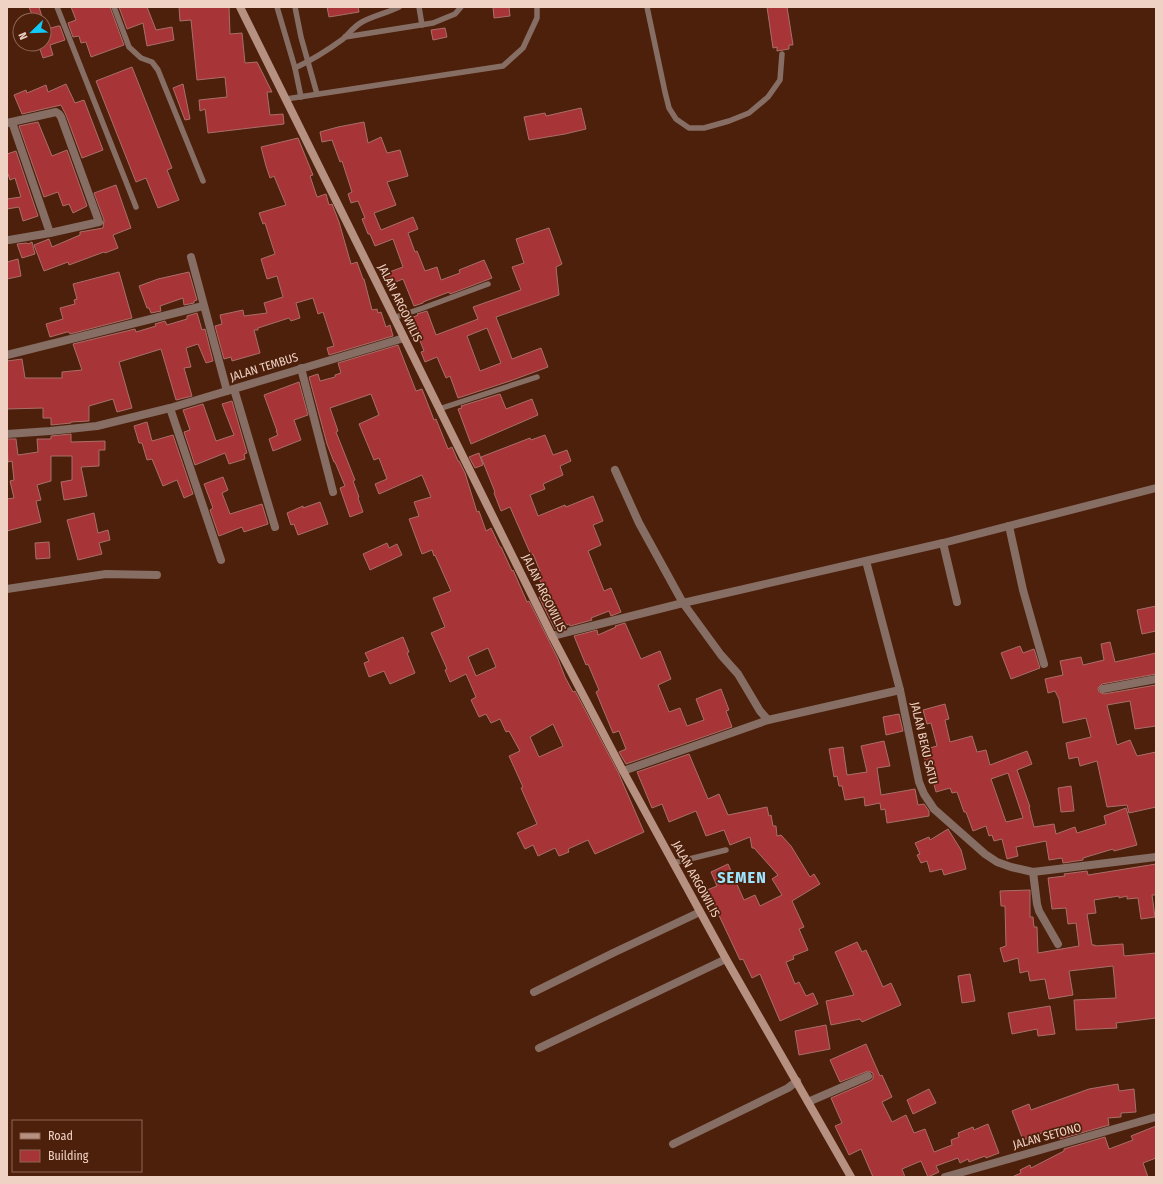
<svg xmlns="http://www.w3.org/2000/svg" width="1163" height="1184" font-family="'Fira Sans Condensed',sans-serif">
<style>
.building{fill:#a73537;stroke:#a96e6a;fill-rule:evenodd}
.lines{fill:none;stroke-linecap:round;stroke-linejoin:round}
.lane{stroke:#866e64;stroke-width:5.5}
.street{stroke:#866e64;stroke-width:8}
.secondary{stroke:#b69081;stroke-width:8}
.labels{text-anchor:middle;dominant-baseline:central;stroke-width:3.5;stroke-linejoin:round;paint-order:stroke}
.street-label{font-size:12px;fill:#f0d2c5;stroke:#4d200b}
.district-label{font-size:16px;font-weight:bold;letter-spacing:1px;fill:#9de4ff;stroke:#4d200b}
</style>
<rect width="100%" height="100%" fill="#4d200b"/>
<!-- building -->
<g class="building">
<path d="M29,7H39L43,20H34Z"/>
<path d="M71,7H110L124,45L91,57L86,42L81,43L79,36L73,37L68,23L76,20Z"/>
<path d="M119,7H147L156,30L172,27L174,40L147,46L143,23L127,29Z"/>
<path d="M179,7H229L230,34L242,33L245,63L257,62L272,92H267L270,115L283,114L284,124L208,133L205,109L200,111L199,100L227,97L225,77L197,80L191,20L180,21Z"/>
<path d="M327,7H358L359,12L329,17Z"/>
<path d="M493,7H509L510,16L494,18Z"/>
<path d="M767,7H787L793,45H789V49L777,51V47L773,48Z"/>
<path d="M58,26H60L65,40L50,45L53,55L43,58L38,44H44V30Z"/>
<path d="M445,28L447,37L433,40L431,30Z"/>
<path d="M132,67L172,168L167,170L179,200L158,208L146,178L136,182L96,81Z"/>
<path d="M66,84L75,103L84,100L103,150L82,158L66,115L61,105L22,114L14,95L26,90L27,93L46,85L48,92Z"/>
<path d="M183,84L190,119L185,120L173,88Z"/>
<path d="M581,108L586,129L565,134L529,140L524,117L545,113L546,116Z"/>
<path d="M38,122L52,156L67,150L87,206L73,213L69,204L63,206L58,192L44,197L19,126Z"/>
<path d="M364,122L368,143L381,137L387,153L400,150L408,176L387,182L396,205L374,213L381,230L413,217L418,229L408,233L415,252L417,251L425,271L437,267L441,280L460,273L459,270L484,260L492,278L450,294L449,292L423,302V303L414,306L403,279L388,285L384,274L403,267L393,239L375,246L370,234H368L362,219L365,218L358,201L351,203L348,194L352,192L342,161L340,162L332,140L322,142L320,132L338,127Z"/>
<path d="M298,138L313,175L310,176L317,197L326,194L329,205L332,204L339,222L351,264L357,262L363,279H364L372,310L377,309L378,313L381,312L386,327L390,325L393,336L329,355L327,348L334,346L323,312L318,314L313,298L296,303L300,318L291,321L289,318L258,328V330H254L260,353L232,361L231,357L224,359L215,326L222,324L220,315L243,310L244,316L267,313L264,303L283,297L277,276L267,279L261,259L275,254L265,223L263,224L259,213L286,205L274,176L270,178L266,166L261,147Z"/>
<path d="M16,151L38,216L23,221L19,207L7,209V199L21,197L15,178L10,180L7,171V154Z"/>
<path d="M116,185L131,228L113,235L118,248L105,253L104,252L69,265L68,262L44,271L34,245L49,239L52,247L80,235V232L103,228L104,220L94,193Z"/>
<path d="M549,228L562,264L556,267L559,295L496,317L512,359L541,348L548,367L510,381L458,398L450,376L446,378L437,357L425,362L421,352L424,351L411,318L418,315L417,314L427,311L436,335L478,319L473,307L521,290L512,267L524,263L516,239ZM487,328L501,363L480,371L467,336Z"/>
<path d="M32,242L35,254L22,258L17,244L27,243L28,244Z"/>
<path d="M18,259L21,276L7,279V262Z"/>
<path d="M119,272L132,318L70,334L69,332H67L50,337L46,324L63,319L60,308L75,304L74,300L77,299L73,284Z"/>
<path d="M189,272L197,300L194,301V303L184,305L183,298L160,306L161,311L151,313L149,308H147L139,286L158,279Z"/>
<path d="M197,313L202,330L205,329L213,361L206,363L198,344L186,348L191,367L184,368L192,396L176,400L161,349L119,362L132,408L117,412L113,399L89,406V421L71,422V423L51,425V418H43V408L7,409V361L22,359L25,378H62V372L82,370L73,344L135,329L136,332L156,326L155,324L165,321L167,325L187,319V316Z"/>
<path d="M398,345L416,391L422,389L434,420L436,419L448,449L452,447L458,461H459L465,473L477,512L479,511L486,531L491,528L500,547H501L512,571L513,570L527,602L529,601L558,659L565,677L573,692L575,691L618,772L644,832L595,854L588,840L568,849L569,852L559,856L555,848L538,856L533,845L525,849L517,833L537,824L521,788L523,787L509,756L520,751L509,731L506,732L500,719L491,723L486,714L479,717L471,700L476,697L466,674L450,682L445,670L447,669L431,633L445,627L433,598L451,591L435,555L434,556L432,550L422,554L409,519L419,516L414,502L431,497L422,475L379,494L375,484L387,479L379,458L374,460L359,424L379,415L371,394L330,408L338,431L336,432L355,480L353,481L359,497L358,498L363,512L350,517L340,488L345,486L335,462H334L327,444L309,377L318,374L320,381L335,377V375L341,373L338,363ZM488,648L496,667L476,676L468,657ZM553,724L563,746L539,757L530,737Z"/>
<path d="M299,382L308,415L294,420L301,440L273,451L269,439L278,435L276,431H277L264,395Z"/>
<path d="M500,394L506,409L532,399L538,415L471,444L458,409L462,408L461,406Z"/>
<path d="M232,401L247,453L244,454L245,459L229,464L225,453L195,465L184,432L190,430L183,410L203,404L216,441L234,435L222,404Z"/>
<path d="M147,422L152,441L173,435L193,494L184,498L177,480L163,486L152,459L147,460L142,443H139L134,426Z"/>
<path d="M71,434V442L105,441V450H99V466L81,467L87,496L64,500L61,482L72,480V456H51V481L37,485L41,500L36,501L41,522L7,531V499L14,498L10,481L14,480L12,461L8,462L7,439H16L18,455L38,452L37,439H51V436Z"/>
<path d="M545,435L553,455L567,450L571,461L560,466L563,475L543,484L545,489L530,495L538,516L565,505L566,507L593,496L603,521L593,525L601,545L588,551L604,591L611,588L621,612L611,616L609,611L591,618L592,620L570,626L569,624L555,629L539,597L545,594L537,572L540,571L533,554L531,555L510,507L501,511L494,493L495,492L481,457L530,438L531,440Z"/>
<path d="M479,453L483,465L475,468L469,457Z"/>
<path d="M223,477L228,490L222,493L230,514L262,504L268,524L244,532L242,527L219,536L210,510L213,508L204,484Z"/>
<path d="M320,502L328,524L298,535L294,524L291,525L287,513L303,506V508Z"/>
<path d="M94,513L98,533L108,530L110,540L99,543L102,554L78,560L67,520Z"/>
<path d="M49,542L50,558L36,559L35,543Z"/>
<path d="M387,543L389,548L397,544L402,555L370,570L363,554Z"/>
<path d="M1156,606V631L1142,634L1137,610Z"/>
<path d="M625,623L641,659L660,651L671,679L658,685L669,712L680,708L687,726L704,720L696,699L721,689L729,710L726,711L732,727L626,764L619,752L626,749L619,731L613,733L596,692L599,690L588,664L586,665L574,636L597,630L598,635L616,627L615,626Z"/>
<path d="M403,637L409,652L407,653L415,673L390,684L384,671L369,677L364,663L369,661L365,653Z"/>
<path d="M1110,642L1115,662L1156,653V674L1102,684L1098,688L1099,692L1104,694L1156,685V726L1135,729L1130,701L1107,705L1117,745L1130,740L1137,756L1156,752V807L1129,813L1127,805L1107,807L1097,761L1080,766L1078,757L1069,759L1066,743L1091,737L1086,718L1063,723L1059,699L1055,691L1048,693L1045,679L1063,675L1060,661L1081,657L1083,665L1104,660L1101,644Z"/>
<path d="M1020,646L1023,653L1034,649L1040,668L1011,679L1001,653Z"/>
<path d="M945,704L949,719L945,720L950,742L972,736L977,752L986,750L990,765L1027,751L1032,764L1017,770L1030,807H1029L1034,827L1054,824L1056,834L1075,827L1077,833L1106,824L1104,816L1126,808L1137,845L1114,851L1113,849L1083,858V860L1063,863L1062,858L1049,860L1046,841L1016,847L1018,856L1007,859L1002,839L994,841L992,835L989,836L986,826L973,831L966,812H964L957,792L952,793L950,788L936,792L932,777H930L922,750L937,746L931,723L927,724L923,710ZM1008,773L1023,818L1006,822L991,779Z"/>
<path d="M899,714L903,731L886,735L883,717Z"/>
<path d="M884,741L890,766L877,768L881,795L915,789L918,805L924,804L929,811V816L887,823L885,809L881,810L880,803L865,806L864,797L845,800L842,786H839L837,776L834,777L829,749L843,747L847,775L867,772L861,746Z"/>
<path d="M689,754L708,799L719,794L728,815L767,807L769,816L771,815L773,826H776L777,836L781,835L791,846L810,877L814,874L820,884L792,901L804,927L799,929L808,950L793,956L794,959L786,962L795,984L799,982L806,996L813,993L818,1004L780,1021L760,974L752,978L743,959L740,960L707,890L717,886L711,872L728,864L744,900L755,895L760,906L782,895L772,879L778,875L754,848H752L750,837L730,845L724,830L706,836L696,811L669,822L662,804L652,808L637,772Z"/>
<path d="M1071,786L1074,811L1061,812L1058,788Z"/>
<path d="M948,829L961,850L966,869L944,875L942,869L930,872L927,861L921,863L917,855L920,854L915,843L929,837L930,840Z"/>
<path d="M1156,864V895H1152L1155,917L1141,919L1138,898L1127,899V896L1119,898V896L1094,900L1096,913L1087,914L1092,945H1095V946L1123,944L1124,956L1156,953V1018L1116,1023L1117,1028L1076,1030L1074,1000L1116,998L1113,966L1069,971L1073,995L1049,999L1045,979L1030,981L1028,971L1020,973L1018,958L1004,962L1000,948L1006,946L1005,906H1001L1000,891L1030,890V917H1033L1034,927H1037L1038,953L1079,946L1076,923L1068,924L1066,908L1052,909L1048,878L1065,876L1064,874L1087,871L1088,875Z"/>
<path d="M857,942L862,952L866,950L883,987L891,983L901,1005L862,1022L860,1019L831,1025L826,1001L854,995L835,952Z"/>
<path d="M970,974L975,1001L962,1003L958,976Z"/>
<path d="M1050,1006L1055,1034L1038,1036L1037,1029L1012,1034L1008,1013Z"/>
<path d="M826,1025L830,1049L799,1055L795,1031Z"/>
<path d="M866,1044L880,1076L882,1075L892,1097L882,1102L892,1122L906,1115L914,1133L925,1129L934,1152L952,1145L951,1140L959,1137L958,1133L973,1127L974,1130L988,1124L999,1153L986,1158L985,1156L969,1162L968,1159L960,1163L958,1158L936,1166L939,1172L928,1177L921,1161L902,1169L905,1177H873L861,1149L849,1155L835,1126L842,1123L831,1098L870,1081L873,1079V1073L868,1071L840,1082L830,1060Z"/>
<path d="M1118,1084L1119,1091L1134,1089L1136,1112L1121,1113V1117L1108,1118L1109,1125L1060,1139L1056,1128L1023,1140L1012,1111L1029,1104L1031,1110L1089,1089Z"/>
<path d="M929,1089L936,1103L913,1114L907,1100Z"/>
<path d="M1156,1126V1158L1143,1163L1148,1177H1012L1021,1173L1020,1170L1030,1165L1031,1168L1064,1151V1149L1105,1137L1109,1149L1133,1140L1131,1136Z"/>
</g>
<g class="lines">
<!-- lane -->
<g class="lane">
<path d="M57,7L136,207"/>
<path d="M114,7L129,47L141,58L152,62L158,70L203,181"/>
<path d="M277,7L295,68L301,97"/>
<path d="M295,7L301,37L317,94"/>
<path d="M419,7L422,25"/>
<path d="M647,7L665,92L669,108L676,119L689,128H704L729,121L749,113L768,97L780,80L782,54"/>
<path d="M345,37L433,23L455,14L461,7"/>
<path d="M295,68C312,60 328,50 343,39C350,33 353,27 362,22C373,16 387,13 399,7"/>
<path d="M286,99L503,66L523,48L537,18V7"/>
<path d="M393,318L423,308L488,284"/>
<path d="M439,409L537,377"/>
<path d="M673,863L726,850"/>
</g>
<!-- street -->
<g class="street">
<path d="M7,123L56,112L59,114L61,117L99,222L50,233"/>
<path d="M9,240L50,233L12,122"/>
<path d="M191,257L227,391"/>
<path d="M7,355L203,306"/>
<path d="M301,368L333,492"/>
<path d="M234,389L275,527"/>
<path d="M170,408L221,560"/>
<path d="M7,434L50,431L97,426L170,408L404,338"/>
<path d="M615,470L639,523L683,603L721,655L738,674L760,711L768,720"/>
<path d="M1009,526L1023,590L1044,664"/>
<path d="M943,543L957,602"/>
<path d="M866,561L900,690L919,782L924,794L934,809L985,854L997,862L1011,867L1033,872L1156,857"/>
<path d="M7,589L106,574L157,575"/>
<path d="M552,636L683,603L943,543L1156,488"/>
<path d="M1103,689L1156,679"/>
<path d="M623,771L768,720L900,690"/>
<path d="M1033,872L1037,904L1039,911L1058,944"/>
<path d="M534,992L613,953L700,912"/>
<path d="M539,1048L726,959"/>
<path d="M808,1102L868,1076"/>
<path d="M673,1144L788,1088L797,1081"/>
<path d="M945,1177L1156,1117"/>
</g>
<!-- secondary -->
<path class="secondary" d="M240,7L552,636L623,771L726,959L851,1177"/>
</g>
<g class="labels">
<!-- street labels -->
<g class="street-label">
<text transform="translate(400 303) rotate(64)">JALAN ARGOWILIS</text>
<text transform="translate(264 367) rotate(-17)">JALAN TEMBUS</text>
<text transform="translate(544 593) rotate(64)">JALAN ARGOWILIS</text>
<text transform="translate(924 743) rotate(77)">JALAN BEKU SATU</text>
<text transform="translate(696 879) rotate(61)">JALAN ARGOWILIS</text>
<text transform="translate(1047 1136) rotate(-15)">JALAN SETONO</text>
</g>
<!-- district labels -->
<g class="district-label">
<text x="742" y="877">SEMEN</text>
</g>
</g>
<!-- border -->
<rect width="1163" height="1184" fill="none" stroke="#f0d2c5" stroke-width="16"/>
<!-- legend -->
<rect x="12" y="1120" width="130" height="52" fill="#4d200b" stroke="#8e6755"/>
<rect x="20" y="1133" width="20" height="6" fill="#b69081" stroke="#8e6755"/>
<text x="48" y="1140" font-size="12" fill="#f0d2c5">Road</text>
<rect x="20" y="1150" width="20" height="12" fill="#a73537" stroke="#8e6755"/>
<text x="48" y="1160" font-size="12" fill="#f0d2c5">Building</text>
<!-- north arrow -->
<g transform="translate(32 32) rotate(247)"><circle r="19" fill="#4d200b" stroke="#8e6755"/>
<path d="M0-3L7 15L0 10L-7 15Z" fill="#10cafa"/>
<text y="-6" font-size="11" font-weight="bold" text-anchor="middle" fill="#f0d2c5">N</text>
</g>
</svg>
